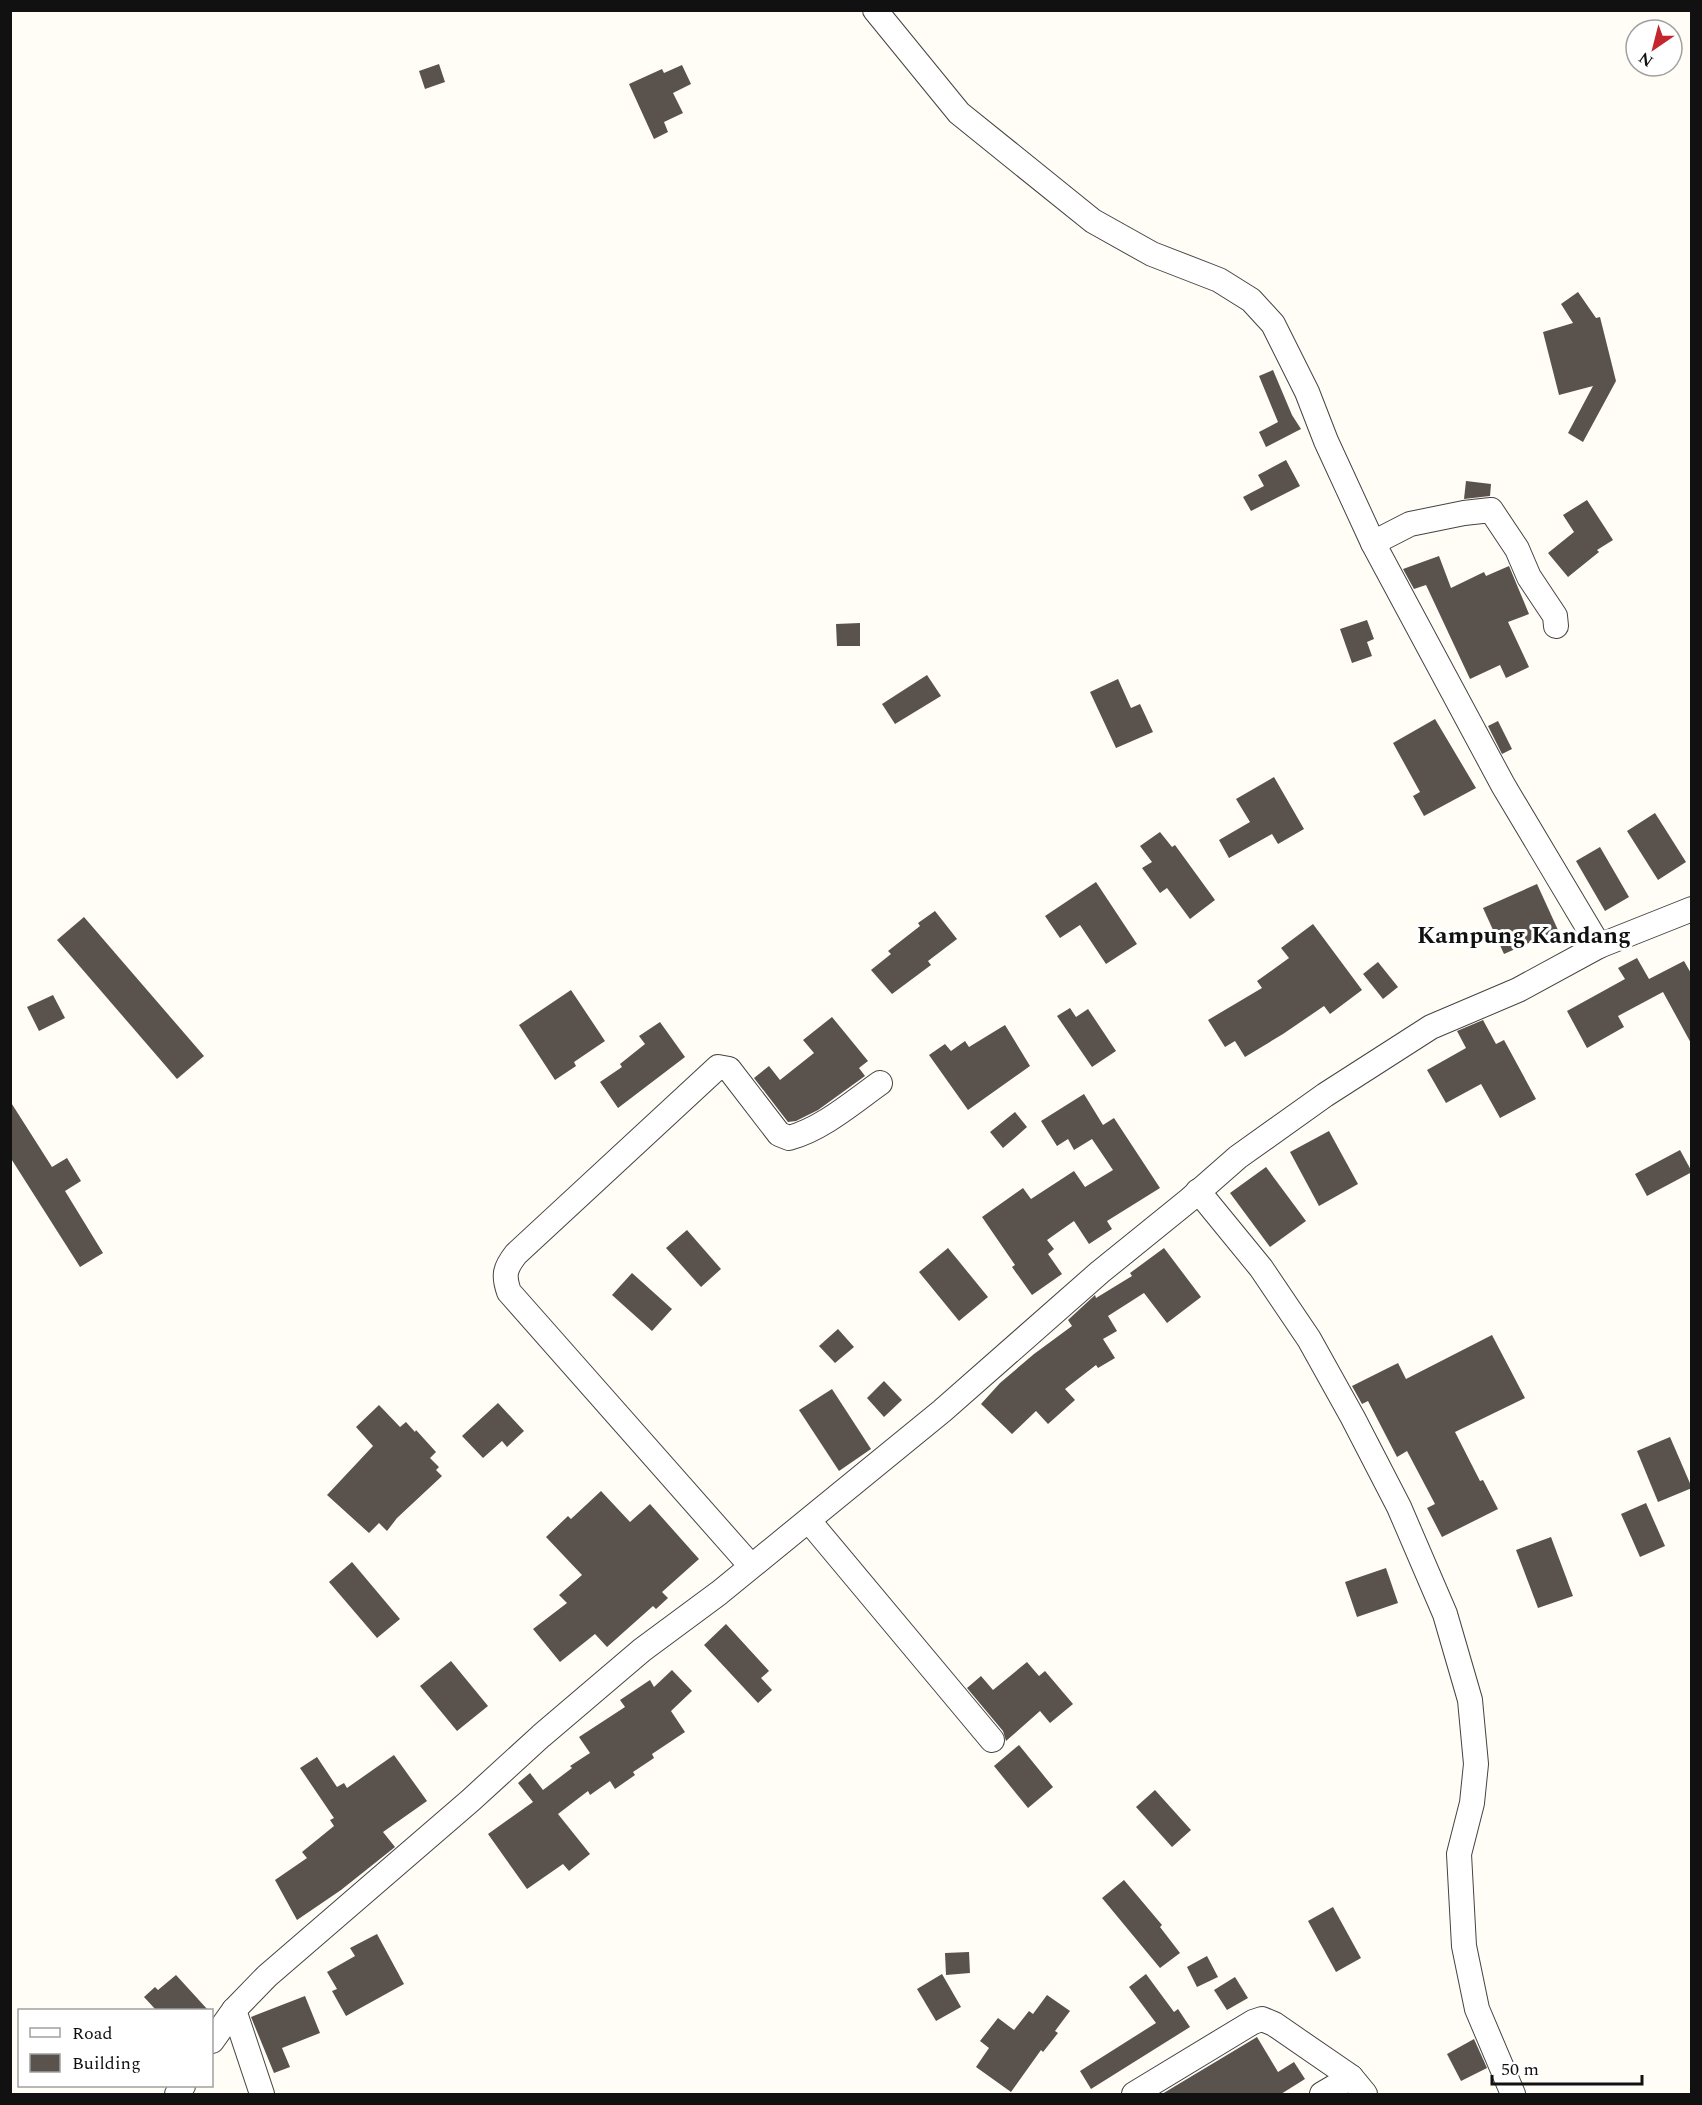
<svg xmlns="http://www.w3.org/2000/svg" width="1702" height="2105" font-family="Spectral,serif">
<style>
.building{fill:#5a524d}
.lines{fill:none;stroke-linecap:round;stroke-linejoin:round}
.minor-casing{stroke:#444;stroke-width:26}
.minor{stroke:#fff;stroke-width:24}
.labels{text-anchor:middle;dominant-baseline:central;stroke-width:6;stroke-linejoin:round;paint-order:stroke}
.quarter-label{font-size:24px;font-weight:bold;fill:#111;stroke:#fff}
</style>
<rect width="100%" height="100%" fill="#fffdf5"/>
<!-- building -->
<g class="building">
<path d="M439,64L445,82L425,89L419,71Z"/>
<path d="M682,65L691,84L673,93L683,113L664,122L668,132L654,139L629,84L662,69L664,73Z"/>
<path d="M1578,292L1596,318L1600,317L1616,381L1583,442L1568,433L1593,386L1559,395L1543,332L1573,323L1561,304Z"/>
<path d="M1273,370L1292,415L1301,429L1266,447L1259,432L1278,422L1259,376Z"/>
<path d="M1286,460L1300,486L1251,511L1243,497L1264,486L1258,475Z"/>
<path d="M1466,481L1491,484L1490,496L1464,499Z"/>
<path d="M1587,500L1613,540L1597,550L1599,552L1568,577L1548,553L1574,532L1563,515Z"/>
<path d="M1439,556L1451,588L1484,572L1486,576L1509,566L1529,614L1508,622L1529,667L1506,678L1500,665L1470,679L1426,585L1414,589L1403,569Z"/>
<path d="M1367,620L1374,639L1367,642L1372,656L1352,663L1340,629Z"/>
<path d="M860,623V646H837L836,624Z"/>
<path d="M927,675L941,696L895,724L882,704Z"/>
<path d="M1118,679L1131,708L1140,704L1153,732L1116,748L1090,692Z"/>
<path d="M1435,719L1476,788L1424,816L1413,796L1420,792L1393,743Z"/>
<path d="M1498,721L1512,749L1502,754L1488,726Z"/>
<path d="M1274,777L1304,829L1278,844L1272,834L1229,858L1219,840L1250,822L1236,799Z"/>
<path d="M1655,813L1686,862L1658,880L1627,831Z"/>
<path d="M1160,832L1172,847L1175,845L1215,900L1190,919L1167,888L1160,893L1142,868L1152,862L1140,846Z"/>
<path d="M1600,847L1629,897L1605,911L1576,861Z"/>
<path d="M1096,882L1137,944L1106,964L1080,925L1060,938L1045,916Z"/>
<path d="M1537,884L1558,930L1504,954L1483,908Z"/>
<path d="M935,911L957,939L928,961L931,965L892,994L871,970L891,954L888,951L920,926L918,923Z"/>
<path d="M84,917L204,1056L177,1079L57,940Z"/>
<path d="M1313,924L1362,990L1330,1014L1324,1006L1283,1034L1245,1057L1235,1041L1225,1047L1208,1020L1262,988L1257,981L1289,958L1281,948Z"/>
<path d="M1637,958L1649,979L1684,961L1692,975V1045L1663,992L1618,1016L1624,1027L1587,1048L1567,1011L1625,979L1618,968Z"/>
<path d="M1378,962L1398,987L1383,999L1363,974Z"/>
<path d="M571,990L605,1041L574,1062L576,1066L555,1080L519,1025Z"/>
<path d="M53,995L65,1018L39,1031L27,1007Z"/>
<path d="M1070,1008L1076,1017L1088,1009L1116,1051L1092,1067L1057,1016Z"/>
<path d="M832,1017L868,1061L859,1068L865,1076L818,1110L796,1121L788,1122L754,1078L769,1066L780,1080L814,1053L803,1040Z"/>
<path d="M1483,1020L1496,1044L1504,1040L1536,1099L1500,1118L1481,1084L1446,1103L1427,1070L1466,1048L1457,1031Z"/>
<path d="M660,1022L685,1057L618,1108L600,1082L622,1067L620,1064L645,1044L639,1036Z"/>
<path d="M1005,1025L1030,1066L968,1110L929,1055L945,1044L951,1051L965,1041L969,1047Z"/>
<path d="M1084,1094L1103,1125L1114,1118L1160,1188L1107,1221L1112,1229L1089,1244L1074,1221L1047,1240L1054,1249L1048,1254L1062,1274L1032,1295L1012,1267L1015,1265L982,1217L1023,1188L1031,1199L1074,1171L1085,1187L1113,1170L1092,1139L1074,1150L1068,1139L1057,1146L1041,1121Z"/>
<path d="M10,1101L52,1167L67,1158L81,1181L65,1191L103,1253L80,1267L10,1157Z"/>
<path d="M1015,1112L1027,1127L1003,1148L990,1132Z"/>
<path d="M1329,1131L1358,1184L1319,1206L1290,1152Z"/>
<path d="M1680,1150L1692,1172L1647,1196L1635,1174Z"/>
<path d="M1266,1167L1306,1221L1270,1247L1230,1193Z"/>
<path d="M687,1230L721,1269L701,1287L666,1248Z"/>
<path d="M948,1248L988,1297L959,1321L919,1272Z"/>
<path d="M1164,1248L1201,1297L1167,1323L1144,1293L1108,1316L1117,1331L1103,1339L1115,1358L1098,1368L1096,1365L1065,1389L1075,1400L1048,1424L1036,1411L1012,1434L981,1404L1000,1383L1034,1354L1072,1326L1068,1320L1095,1295L1096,1298L1132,1276L1130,1273Z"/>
<path d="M632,1273L672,1309L652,1331L612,1295Z"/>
<path d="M838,1329L854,1347L835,1363L819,1346Z"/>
<path d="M1492,1335L1525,1398L1455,1432L1480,1481L1483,1480L1498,1509L1442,1537L1427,1508L1435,1504L1407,1451L1397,1457L1368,1401L1362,1404L1352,1386L1398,1363L1406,1379Z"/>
<path d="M884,1381L902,1400L884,1417L867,1398Z"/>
<path d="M832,1389L871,1449L839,1471L799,1410Z"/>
<path d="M498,1403L524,1431L507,1447L502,1441L483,1458L462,1436Z"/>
<path d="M379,1405L400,1427L406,1422L415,1432L416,1430L436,1452L430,1458L439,1467L436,1470L442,1476L397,1518L387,1531L379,1523L369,1533L327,1495L373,1446L356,1427Z"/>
<path d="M1670,1437L1692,1488L1658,1502L1637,1451Z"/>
<path d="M601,1491L630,1522L650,1504L699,1559L662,1592L668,1598L656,1609L653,1606L607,1647L595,1634L560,1662L533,1629L567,1603L559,1595L582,1575L546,1537L568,1516L571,1519Z"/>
<path d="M1646,1503L1665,1546L1640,1557L1621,1514Z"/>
<path d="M1551,1537L1573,1596L1538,1608L1516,1550Z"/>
<path d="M352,1562L400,1619L377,1638L329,1582Z"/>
<path d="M1386,1568L1398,1603L1357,1617L1345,1582Z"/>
<path d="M726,1624L769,1671L761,1678L772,1690L758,1703L704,1645Z"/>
<path d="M451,1661L488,1706L457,1731L420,1686Z"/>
<path d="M1027,1662L1039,1676L1045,1671L1073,1704L1050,1723L1040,1711L1006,1741L1003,1731L967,1688L981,1676L993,1690Z"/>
<path d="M672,1670L692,1691L671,1711L685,1732L652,1754L654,1758L633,1772L635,1775L615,1789L610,1781L590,1795L588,1791L558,1814L590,1854L569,1871L563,1864L527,1889L488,1834L533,1802L518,1783L530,1773L543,1790L572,1768L570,1766L590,1753L579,1737L625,1707L620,1700L650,1680L654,1687Z"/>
<path d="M1019,1745L1053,1787L1028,1808L994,1766Z"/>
<path d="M394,1755L427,1801L383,1832L395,1847L341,1890L297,1920L275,1880L307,1858L302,1852L334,1826L330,1820L334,1818L300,1768L317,1757L337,1787L344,1783L347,1788Z"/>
<path d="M1155,1790L1191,1830L1172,1847L1136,1807Z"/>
<path d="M1124,1880L1162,1925L1160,1927L1180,1953L1160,1968L1102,1898Z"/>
<path d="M1333,1907L1361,1958L1336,1972L1308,1921Z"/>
<path d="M377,1934L404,1984L346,2016L332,1991L337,1989L327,1972L355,1956L350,1948Z"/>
<path d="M969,1952L970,1973L946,1975L945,1953Z"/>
<path d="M1207,1956L1218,1977L1197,1987L1187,1967Z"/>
<path d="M942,1974L961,2007L936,2021L917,1989Z"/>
<path d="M1146,1974L1174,2012L1178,2009L1190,2027L1091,2089L1080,2071L1156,2023L1129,1987Z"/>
<path d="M176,1975L208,2010H156L144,1997L155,1987L158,1990Z"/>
<path d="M1235,1977L1248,1998L1227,2010L1214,1990Z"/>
<path d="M1047,1995L1070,2011L1055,2031L1058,2033L1043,2052L1041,2050L1011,2092L976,2067L989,2048L980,2041L998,2018L1014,2030L1029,2011L1033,2014Z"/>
<path d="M305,1996L320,2033L282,2048L290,2067L274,2073L251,2017Z"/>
<path d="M1257,2037L1278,2072L1294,2062L1305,2079L1281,2094H1162Z"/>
<path d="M1474,2039L1487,2068L1461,2081L1447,2054Z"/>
</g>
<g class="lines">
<defs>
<g id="minor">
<path d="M875,10L959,113L1093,221L1152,254L1219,280L1251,300L1273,324L1307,392L1326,441L1373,543L1503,785L1599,946L1692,909"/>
<path d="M1373,543L1410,524L1464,513L1491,510L1517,549L1529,577L1555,616L1556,626"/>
<path d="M1198,1191L1261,1268L1309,1339L1353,1418L1399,1507L1445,1614L1470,1700L1476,1764L1472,1803L1459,1854L1464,1946L1477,2009L1513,2094"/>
<path d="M809,1521L992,1740"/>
<path d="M751,1566L509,1292C503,1275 505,1268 516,1254L718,1067L729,1069L779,1134L789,1138C822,1129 852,1103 880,1083"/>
<path d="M234,2010L262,2094"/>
<path d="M212,2041L234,2010L267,1976L471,1800L541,1736L642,1650L719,1593L942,1411L1100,1272L1189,1200L1238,1157L1325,1095L1431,1027L1518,990L1599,946"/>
<path d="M177,2094L183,2086"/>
<path d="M1134,2094L1253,2022L1262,2019L1274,2024L1351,2077L1365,2094"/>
<path d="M1322,2094L1351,2077"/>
</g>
</defs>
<!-- minor casing -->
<use href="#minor" class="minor-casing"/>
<!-- minor -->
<use href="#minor" class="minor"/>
</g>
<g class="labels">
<!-- quarter labels -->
<g class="quarter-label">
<text x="1524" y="936">Kampung Kandang</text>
</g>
</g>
<!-- border -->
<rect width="1702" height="2105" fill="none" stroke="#111111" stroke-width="24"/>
<!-- legend -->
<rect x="18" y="2009" width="195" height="78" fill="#ffffff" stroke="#a0a0a0" stroke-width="1.5"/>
<rect x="30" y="2028" width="30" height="9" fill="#ffffff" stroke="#a0a0a0" stroke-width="1.5"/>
<text x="72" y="2039" font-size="18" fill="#111111">Road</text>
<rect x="30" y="2054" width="30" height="18" fill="#5a524d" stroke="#a0a0a0" stroke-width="1.5"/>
<text x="72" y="2069" font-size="18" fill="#111111">Building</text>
<!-- north arrow -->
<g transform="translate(1654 48) rotate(215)"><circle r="28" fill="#ffffff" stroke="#a0a0a0" stroke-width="1.5"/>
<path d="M0-4.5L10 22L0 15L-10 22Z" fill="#c4262e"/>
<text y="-9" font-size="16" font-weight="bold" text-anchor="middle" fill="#111111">N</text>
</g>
<!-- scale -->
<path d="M1492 2075v9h150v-9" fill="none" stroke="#111111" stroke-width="3"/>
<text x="1501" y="2075" font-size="18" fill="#111111" stroke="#ffffff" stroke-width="4.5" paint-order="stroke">50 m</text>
</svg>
